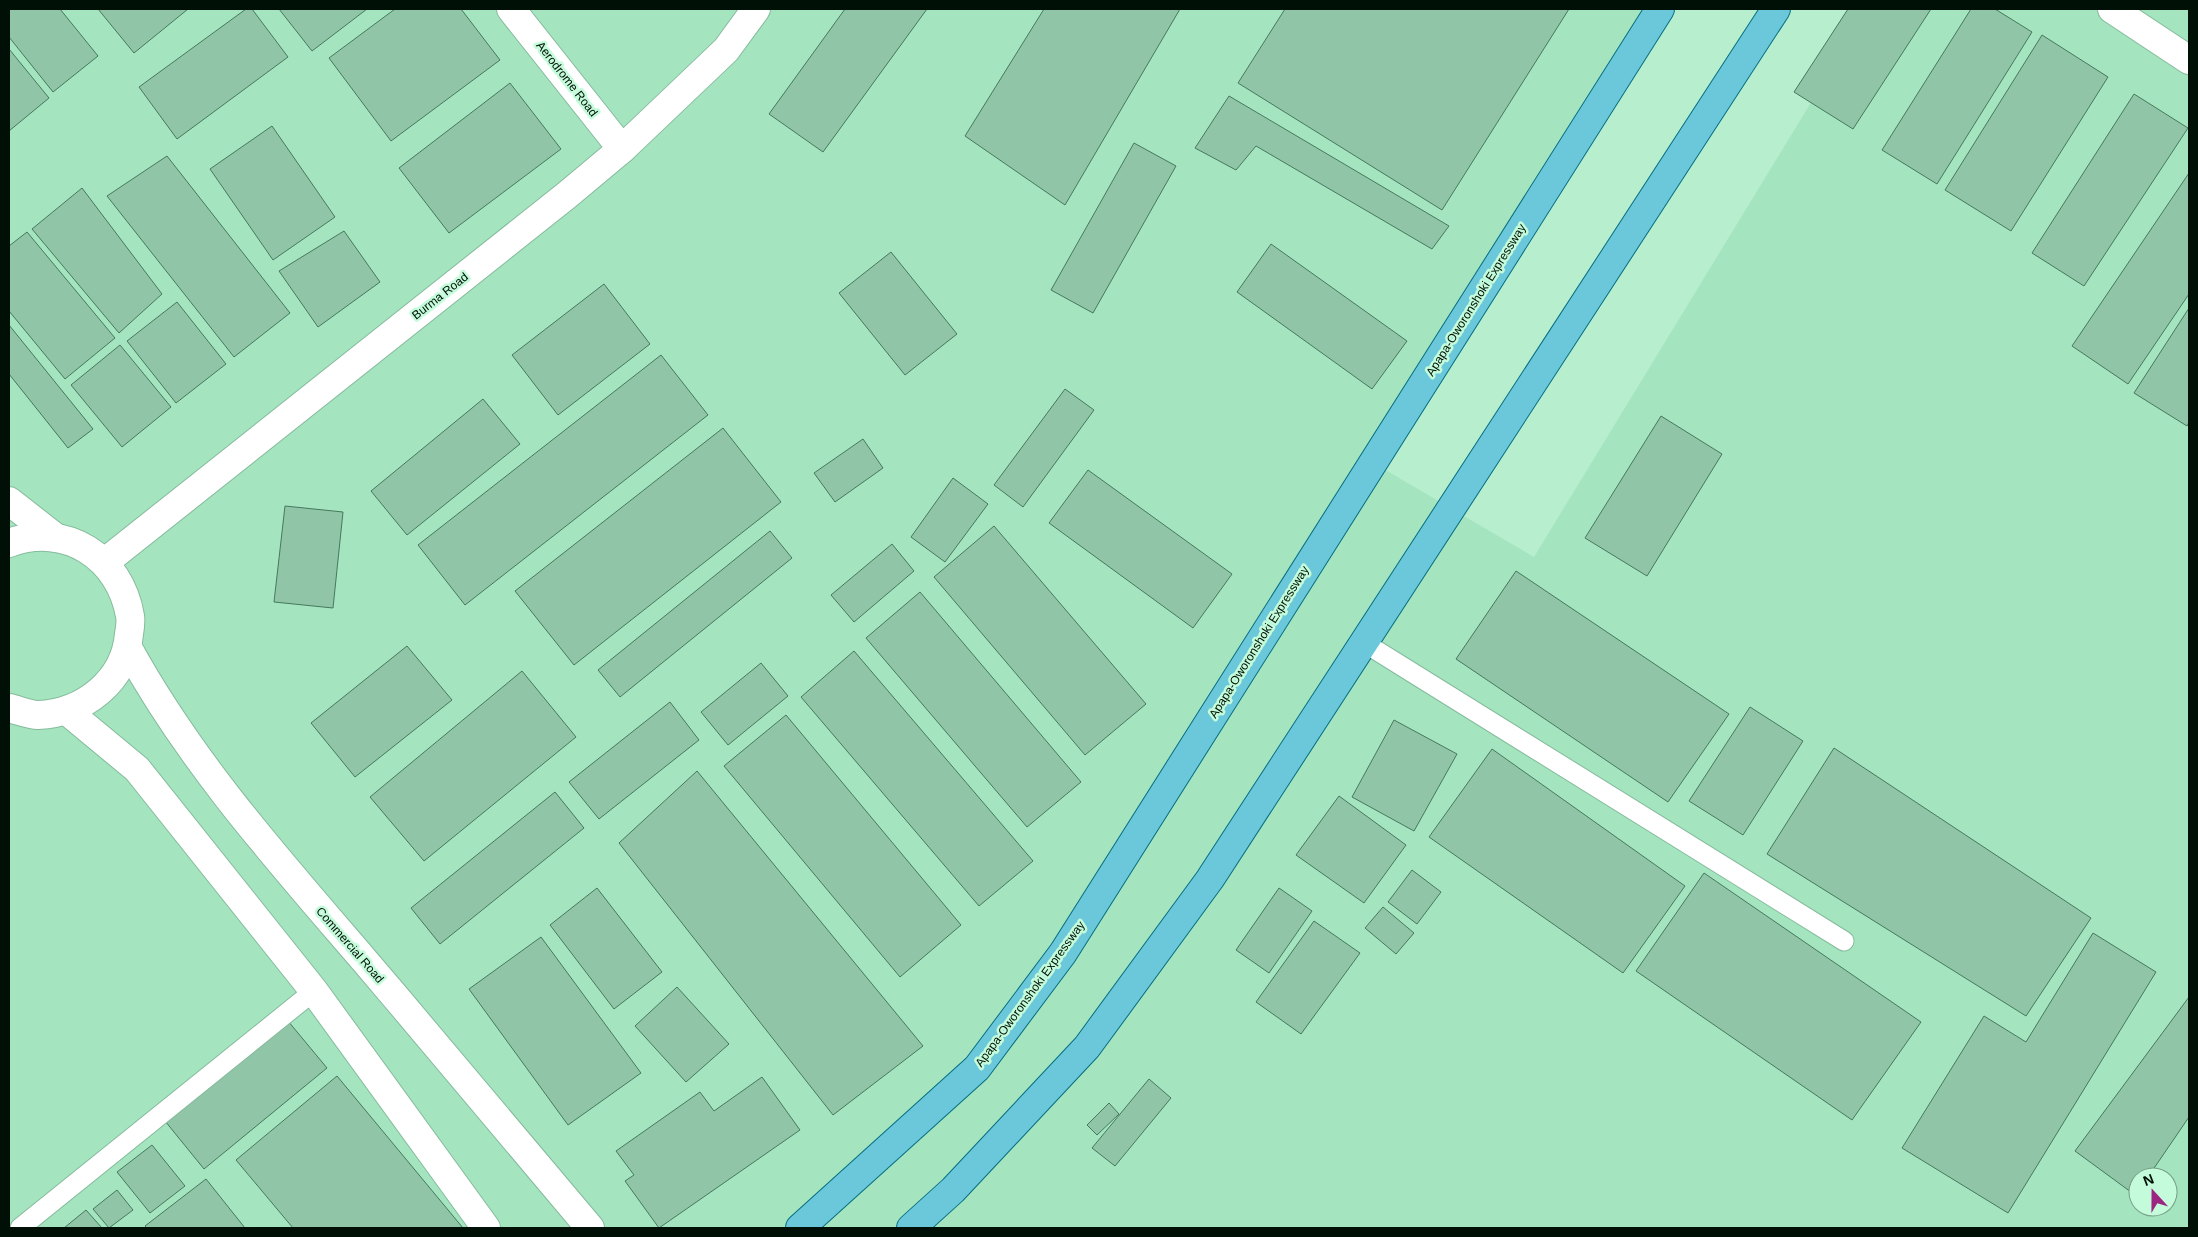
<svg xmlns="http://www.w3.org/2000/svg" width="2198" height="1237" font-family="Arial,sans-serif">
<style>
.built{fill:#a4e4bf;fill-rule:evenodd}
.building{fill:#90c6a7;stroke:#45795d}
.lines{fill:none;stroke-linecap:round;stroke-linejoin:round}
.service-casing{stroke:#85bb9c;stroke-width:21}
.minor-casing{stroke:#85bb9c;stroke-width:30}
.secondary-casing{stroke:#85bb9c;stroke-width:30}
.primary-casing{stroke:#056e80;stroke-width:30}
.service{stroke:#fff;stroke-width:19}
.minor{stroke:#fff;stroke-width:28}
.secondary{stroke:#fff;stroke-width:28}
.primary{stroke:#6bc7da;stroke-width:28}
.labels{text-anchor:middle;dominant-baseline:central;stroke-width:5;stroke-linejoin:round;paint-order:stroke}
.street-label{font-size:12px;fill:#001006;stroke:#c4fcdb}
</style>
<rect width="100%" height="100%" fill="#b7eece"/>
<!-- built -->
<path class="built" d="M9,9H1657L1370,461L1534,557L1868,9H2189V1228H9ZM2138,1177H2168V1207H2138Z"/>
<!-- building -->
<g class="building">
<path d="M9,9H60L98,56L53,92L9,37Z"/>
<path d="M98,9H188L134,53Z"/>
<path d="M246,9H252L288,57L177,139L139,87Z"/>
<path d="M279,9H367L312,51Z"/>
<path d="M395,9H461L500,60L391,141L329,58Z"/>
<path d="M845,9H927L823,152L769,114Z"/>
<path d="M1044,9H1180L1065,205L965,136Z"/>
<path d="M1285,9H1569L1442,210L1238,83Z"/>
<path d="M1848,9H1931L1853,129L1794,92Z"/>
<path d="M1971,9H1995L2032,32L1937,184L1882,150Z"/>
<path d="M2042,35L2108,77L2011,231L1945,190Z"/>
<path d="M9,49L49,98L9,131Z"/>
<path d="M510,83L561,149L449,233L399,168Z"/>
<path d="M2134,94L2188,128L2084,286L2032,253Z"/>
<path d="M1229,96L1449,226L1432,249L1256,146L1236,170L1195,148Z"/>
<path d="M272,126L335,217L273,260L210,169Z"/>
<path d="M1134,143L1176,166L1093,313L1051,290Z"/>
<path d="M167,156L290,313L234,357L107,196Z"/>
<path d="M2189,173V294L2128,384L2072,346Z"/>
<path d="M82,188L162,294L119,333L32,229Z"/>
<path d="M344,231L380,282L318,327L279,271Z"/>
<path d="M27,232L115,338L65,379L9,311V246Z"/>
<path d="M1271,244L1407,341L1372,389L1237,292Z"/>
<path d="M891,252L957,334L905,375L839,293Z"/>
<path d="M604,284L650,344L558,415L512,355Z"/>
<path d="M177,302L226,364L176,403L127,341Z"/>
<path d="M2189,308V422L2187,426L2134,393Z"/>
<path d="M9,325L93,429L68,448L9,374Z"/>
<path d="M120,345L171,407L122,447L71,385Z"/>
<path d="M661,355L708,415L465,605L418,545Z"/>
<path d="M1065,389L1094,410L1023,507L994,485Z"/>
<path d="M483,399L520,444L407,535L371,491Z"/>
<path d="M1661,416L1722,454L1647,576L1585,538Z"/>
<path d="M723,428L781,502L574,665L515,591Z"/>
<path d="M863,439L883,468L835,502L814,473Z"/>
<path d="M1088,470L1232,574L1193,628L1049,523Z"/>
<path d="M953,478L988,504L945,562L911,537Z"/>
<path d="M285,506L343,512L333,608L274,602Z"/>
<path d="M994,526L1146,704L1085,755L934,577Z"/>
<path d="M770,531L792,558L620,697L598,670Z"/>
<path d="M892,544L914,571L854,622L831,595Z"/>
<path d="M1516,571L1729,714L1668,802L1456,659Z"/>
<path d="M920,592L1081,782L1027,827L866,638Z"/>
<path d="M407,646L452,700L355,777L311,723Z"/>
<path d="M854,651L1033,861L979,906L801,697Z"/>
<path d="M761,663L788,696L728,745L701,712Z"/>
<path d="M522,671L576,737L424,861L370,797Z"/>
<path d="M670,702L699,740L599,819L569,782Z"/>
<path d="M1750,707L1803,741L1743,835L1689,801Z"/>
<path d="M786,715L961,925L900,977L724,766Z"/>
<path d="M1394,720L1457,754L1414,831L1352,797Z"/>
<path d="M1834,748L2091,918L2026,1016L1767,854Z"/>
<path d="M1492,749L1685,886L1623,973L1429,837Z"/>
<path d="M697,771L923,1046L833,1115L619,843Z"/>
<path d="M555,792L584,828L440,944L411,908Z"/>
<path d="M1339,796L1406,845L1364,903L1296,855Z"/>
<path d="M1412,870L1441,892L1417,924L1388,902Z"/>
<path d="M1704,873L1921,1022L1852,1120L1636,971Z"/>
<path d="M597,888L662,972L614,1009L550,925Z"/>
<path d="M1279,888L1312,911L1269,973L1236,950Z"/>
<path d="M1383,907L1414,933L1396,954L1365,928Z"/>
<path d="M1314,921L1360,953L1301,1034L1256,1002Z"/>
<path d="M2093,933L2156,972L2008,1213L1902,1148L1984,1016L2026,1042Z"/>
<path d="M541,937L641,1073L568,1125L469,989Z"/>
<path d="M677,987L729,1044L686,1082L635,1026Z"/>
<path d="M2189,997V1117L2148,1177H2138V1191L2135,1195L2075,1151Z"/>
<path d="M288,1021L327,1068L204,1169L165,1121Z"/>
<path d="M337,1076L463,1228H293L236,1160Z"/>
<path d="M762,1077L800,1130L659,1228L625,1181L634,1175L616,1151L700,1092L714,1111Z"/>
<path d="M1149,1079L1171,1098L1115,1166L1092,1148Z"/>
<path d="M1109,1103L1119,1114L1097,1135L1087,1125Z"/>
<path d="M152,1145L185,1186L150,1213L117,1172Z"/>
<path d="M206,1179L245,1228H147L145,1226Z"/>
<path d="M117,1190L133,1210L109,1228L93,1209Z"/>
<path d="M86,1210L102,1228H64Z"/>
</g>
<g class="lines">
<defs>
<g id="service">
<path d="M1363,642L1844,941"/>
<path d="M20,1228L314,991"/>
</g>
<g id="minor">
<path d="M511,9L622,149"/>
<path d="M2112,9L2189,60"/>
<path d="M105,562L567,195L622,149L726,50L756,9"/>
</g>
<g id="secondary">
<path d="M9,501L55,537"/>
<path d="M9,543C66,522 120,557 130,616C131,621 130,628 129,634C125,681 84,713 38,715C29,715 18,710 9,708"/>
<path d="M128,648C191,763 279,861 364,960C440,1049 515,1139 590,1228"/>
<path d="M67,711L137,769L314,991L486,1228"/>
</g>
<g id="primary">
<path d="M800,1228L977,1068L1063,953L1660,9"/>
<path d="M911,1228L953,1190L1087,1047L1210,879L1776,9"/>
</g>
</defs>
<!-- service casing -->
<use href="#service" class="service-casing"/>
<!-- minor casing -->
<use href="#minor" class="minor-casing"/>
<!-- secondary casing -->
<use href="#secondary" class="secondary-casing"/>
<!-- primary casing -->
<use href="#primary" class="primary-casing"/>
<!-- service -->
<use href="#service" class="service"/>
<!-- minor -->
<use href="#minor" class="minor"/>
<!-- secondary -->
<use href="#secondary" class="secondary"/>
<!-- primary -->
<use href="#primary" class="primary"/>
</g>
<g class="labels">
<!-- street labels -->
<g class="street-label">
<text transform="translate(567 79) rotate(52)">Aerodrome Road</text>
<text transform="translate(440 296) rotate(-38)">Burma Road</text>
<text transform="translate(1476 300) rotate(-58)">Apapa-Oworonshoki Expressway</text>
<text transform="translate(1259 642) rotate(-58)">Apapa-Oworonshoki Expressway</text>
<text transform="translate(350 945) rotate(49)">Commercial Road</text>
<text transform="translate(1030 994) rotate(-54)">Apapa-Oworonshoki Expressway</text>
</g>
</g>
<!-- border -->
<rect width="2198" height="1237" fill="none" stroke="#001006" stroke-width="20"/>
<!-- north arrow -->
<g transform="translate(2153 1192) rotate(339)"><circle r="24" fill="#c4fcdb" stroke="#769e86"/>
<path d="M0-4L9 19L0 12L-9 19Z" fill="#9b2580"/>
<text y="-8" font-size="14" font-weight="bold" text-anchor="middle" fill="#001006">N</text>
</g>
</svg>
